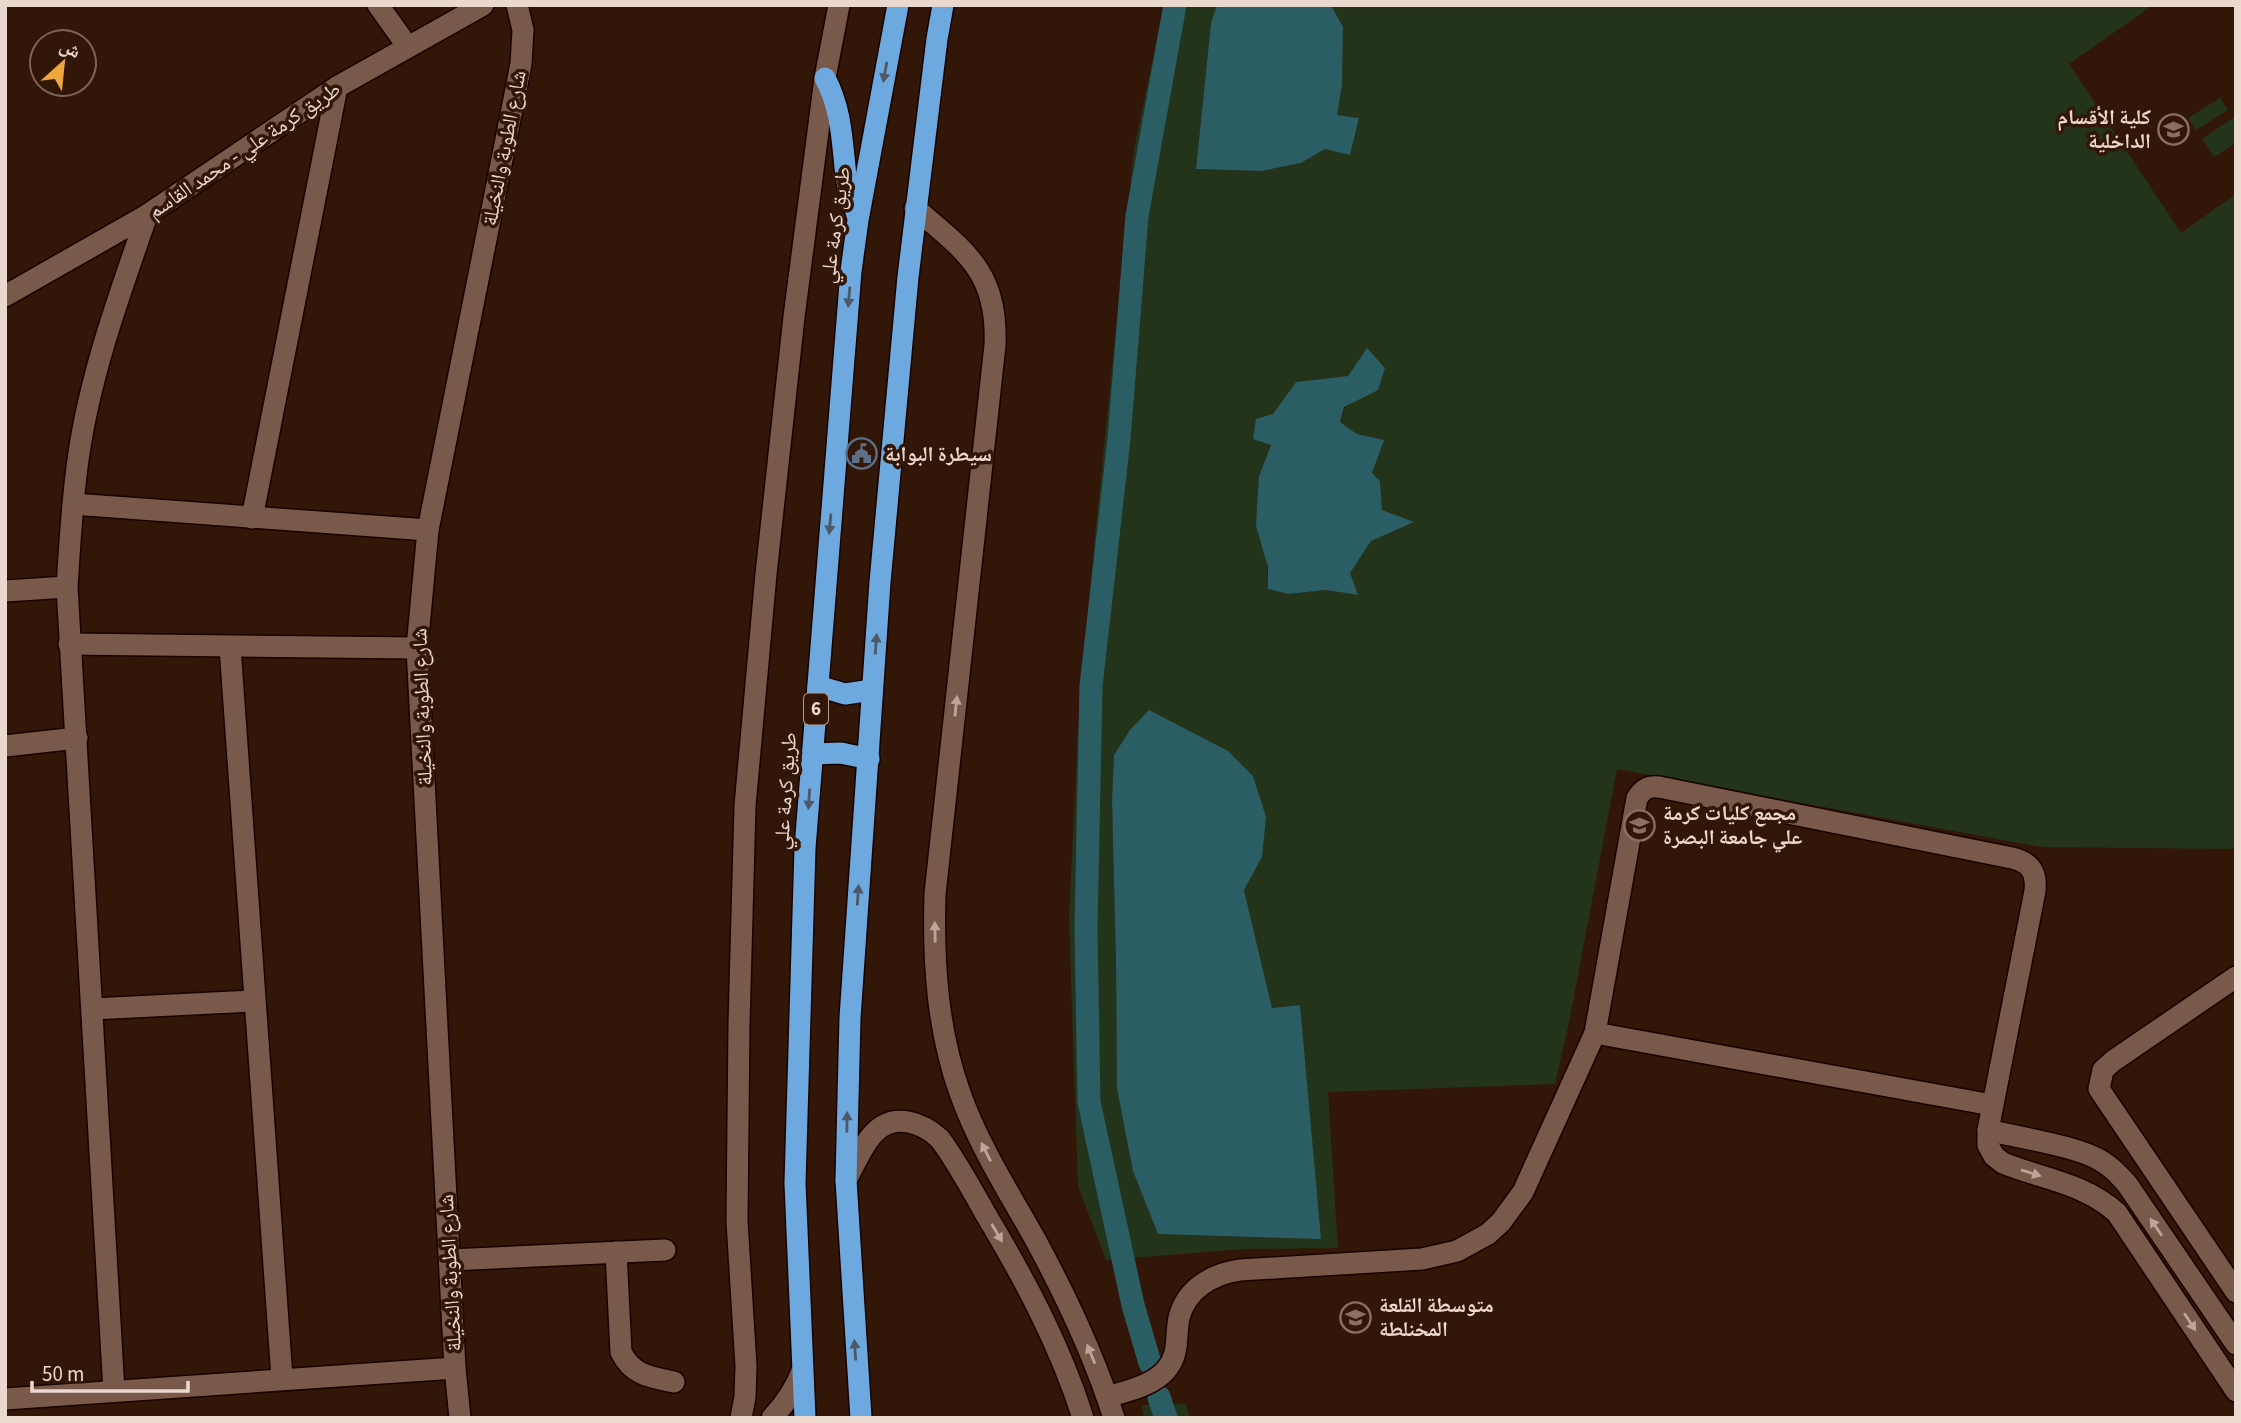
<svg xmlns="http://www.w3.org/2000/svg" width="2241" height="1423" font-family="'Source Sans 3','Noto Naskh Arabic',sans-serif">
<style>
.green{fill:#24341a;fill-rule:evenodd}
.water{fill:#2b5d64}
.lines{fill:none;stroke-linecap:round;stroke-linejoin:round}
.canal{stroke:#2b5d64;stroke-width:23}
.street-casing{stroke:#180300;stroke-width:24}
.secondary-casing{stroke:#180300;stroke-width:24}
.highway-casing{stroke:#180300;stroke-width:24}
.street{stroke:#795949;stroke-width:21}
.secondary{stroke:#795949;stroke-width:21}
.highway{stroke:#6da8df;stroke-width:21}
.oneway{fill:#4d5869}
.oneway2{fill:#bda599}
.labels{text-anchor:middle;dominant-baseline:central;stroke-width:7;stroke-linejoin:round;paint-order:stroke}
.shield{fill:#321709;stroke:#b49e94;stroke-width:2}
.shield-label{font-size:19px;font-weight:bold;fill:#ebd8cf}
.poi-label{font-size:21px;font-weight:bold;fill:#ebd8cf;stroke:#321709;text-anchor:start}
.street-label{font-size:21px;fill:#ebd8cf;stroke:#321709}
</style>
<rect width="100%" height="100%" fill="#321709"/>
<!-- green -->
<g class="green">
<path d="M1164,5H1217L1211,23L1196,169L1262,171L1301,163L1325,149L1350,154L1359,118L1337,115L1342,85L1343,27L1331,5H2153L2069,64L2181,233L2236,194V849L2041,847L1617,769L1569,1022L1555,1084L1328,1092L1338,1248L1243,1249L1106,1260L1078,1186L1069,918L1078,732L1095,536L1134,149ZM1367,348L1340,422L1357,434L1383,440L1372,473L1380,481L1382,510L1413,522L1371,541L1350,573L1357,595L1326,590L1288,594L1269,589L1259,476L1271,445L1273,415L1296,382L1348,376ZM1130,730L1262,857L1244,890L1272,1008L1300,1005L1117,1088L1116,963L1112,800L1114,756Z"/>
<path d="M2220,98L2228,110L2196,130L2188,118Z"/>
<path d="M2233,118L2236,122V143L2214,157L2202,139Z"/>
<path d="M1186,1404L1189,1418H1144L1142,1405Z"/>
</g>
<!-- water -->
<g class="water">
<path d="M1217,5H1331L1343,27L1342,85L1337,115L1359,118L1350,155L1325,149L1301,163L1262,171L1196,169L1211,23Z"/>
<path d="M1367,348L1385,368L1378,390L1344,407L1340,422L1357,434L1384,440L1372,473L1380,481L1382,510L1414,522L1371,541L1350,573L1358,595L1326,590L1288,594L1268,589V567L1256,526L1259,476L1271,445L1253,439L1256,419L1273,414L1296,382L1348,376Z"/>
<path d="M1149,710L1228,751L1253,776L1266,817L1262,857L1244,890L1272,1008L1300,1005L1321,1239L1158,1234L1133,1171L1117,1088L1116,963L1112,800L1114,755L1130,730Z"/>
</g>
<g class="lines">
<!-- canal -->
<g class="canal">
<path d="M1150,1363L1133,1305L1089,1102L1086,929L1091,686L1119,439L1137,216L1175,5"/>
<path d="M1159,1397L1166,1418"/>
</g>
<defs>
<g id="street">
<path d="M378,5L408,47"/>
<path d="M73,504L428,530"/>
<path d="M252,518L337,87"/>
<path d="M5,591L67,587"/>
<path d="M69,644L417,648"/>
<path d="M230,647L282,1378"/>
<path d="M5,746L77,738"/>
<path d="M2236,977L2113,1061L2103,1070L2099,1089L2236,1292"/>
<path d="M92,1009L253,1001"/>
<path d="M1992,1105L1595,1033L1637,798C1643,789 1648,786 1659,787L2012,858C2030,862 2037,872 2035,891L1988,1130V1145L1994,1156L2003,1163C2042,1179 2084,1183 2117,1213L2236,1391"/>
<path d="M1988,1130C2019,1138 2079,1146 2103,1162C2113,1168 2120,1176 2127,1184L2236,1344"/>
<path d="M616,1252L621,1352C632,1375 650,1377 674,1382"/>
<path d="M450,1260L665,1250"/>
<path d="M114,1391L67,587C70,543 72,498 79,453C91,372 120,293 147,215"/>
<path d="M1107,1397C1127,1391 1152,1386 1166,1370C1180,1354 1175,1337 1179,1318C1186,1289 1212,1274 1240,1270L1422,1259L1457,1251L1488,1234L1501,1222L1523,1192L1595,1033"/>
<path d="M5,1399L455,1368"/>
<path d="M460,1418L455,1368L417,648L428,530L521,64L523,30L517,5"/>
</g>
<g id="secondary">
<path d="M915,208C966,252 998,272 995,345L935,894C933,960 937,1029 960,1093C978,1144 1008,1191 1035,1239C1066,1296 1094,1355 1114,1418"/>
<path d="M5,296L147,215L337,87L483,5"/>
<path d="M846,1180C855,1165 862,1145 875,1132C895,1112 923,1123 940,1139C957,1162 971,1188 985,1213C1024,1278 1060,1345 1083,1418"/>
<path d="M741,1418L745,1397L746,1366L737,1221L739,1024L745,806L766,574L794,317L825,78L839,5"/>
<path d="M772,1418C786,1403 795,1390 802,1371"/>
</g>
<g id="highway">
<path d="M825,78C842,110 842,142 846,176C848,189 853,202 857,215"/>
<path d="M818,686L845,694L872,690"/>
<path d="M812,754L841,753L869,759"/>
<path d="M805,1418L795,1183L805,848L851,271L858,220L898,5"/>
<path d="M861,1418L846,1180L850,1018L880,582L908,277L937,39L943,5"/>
</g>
</defs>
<!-- street casing -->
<use href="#street" class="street-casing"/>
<!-- secondary casing -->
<use href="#secondary" class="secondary-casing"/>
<!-- highway casing -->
<use href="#highway" class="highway-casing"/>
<!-- street -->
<use href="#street" class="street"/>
<!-- secondary -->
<use href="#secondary" class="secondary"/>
<!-- highway -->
<use href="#highway" class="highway"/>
</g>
<!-- one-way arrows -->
<defs><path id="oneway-solid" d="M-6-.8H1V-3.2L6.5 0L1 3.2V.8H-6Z" transform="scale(1.75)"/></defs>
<g class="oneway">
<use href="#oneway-solid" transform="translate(885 72) rotate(100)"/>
<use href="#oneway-solid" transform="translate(849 297) rotate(95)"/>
<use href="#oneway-solid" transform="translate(830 524) rotate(95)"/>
<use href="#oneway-solid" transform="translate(876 644) rotate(-86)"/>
<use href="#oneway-solid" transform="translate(809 799) rotate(94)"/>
<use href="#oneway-solid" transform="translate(858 895) rotate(-86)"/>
<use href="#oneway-solid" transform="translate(847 1122) rotate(-89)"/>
<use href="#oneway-solid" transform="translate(855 1350) rotate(-94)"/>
</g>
<g class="oneway2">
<use href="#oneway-solid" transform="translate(956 706) rotate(-84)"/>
<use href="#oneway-solid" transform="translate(935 932) rotate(-91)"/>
<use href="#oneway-solid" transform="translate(986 1152) rotate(-117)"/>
<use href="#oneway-solid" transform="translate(2031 1173) rotate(17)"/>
<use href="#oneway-solid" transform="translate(2156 1227) rotate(-124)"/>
<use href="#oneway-solid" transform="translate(997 1233) rotate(59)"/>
<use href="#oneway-solid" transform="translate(2190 1322) rotate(57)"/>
<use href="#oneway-solid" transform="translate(1091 1354) rotate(-112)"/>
</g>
<!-- icons -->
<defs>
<symbol id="university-ring" viewBox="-11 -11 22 22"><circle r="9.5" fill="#321709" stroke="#8d6e63" stroke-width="1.5"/><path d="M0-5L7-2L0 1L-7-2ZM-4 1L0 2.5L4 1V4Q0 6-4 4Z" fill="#8d6e63"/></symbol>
<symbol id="civic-ring" viewBox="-11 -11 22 22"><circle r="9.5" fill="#321709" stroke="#5c6f8a" stroke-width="1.5"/><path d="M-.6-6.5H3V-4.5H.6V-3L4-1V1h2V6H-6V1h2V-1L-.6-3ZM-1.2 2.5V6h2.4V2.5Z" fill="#5c6f8a"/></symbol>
<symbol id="school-ring" viewBox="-11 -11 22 22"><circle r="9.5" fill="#321709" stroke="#8d6e63" stroke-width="1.5"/><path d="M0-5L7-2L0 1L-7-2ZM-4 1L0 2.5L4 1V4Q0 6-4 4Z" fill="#8d6e63"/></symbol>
</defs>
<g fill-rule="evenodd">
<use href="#university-ring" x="2156" y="112" width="35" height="35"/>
<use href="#civic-ring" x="844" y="436" width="35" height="35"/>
<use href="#university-ring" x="1622" y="808" width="35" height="35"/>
<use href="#school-ring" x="1338" y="1300" width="35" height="35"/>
</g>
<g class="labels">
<!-- shield labels -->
<rect class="shield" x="804" y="693.5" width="24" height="31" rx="5"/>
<g class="shield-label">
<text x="816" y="709">6</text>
</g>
<!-- poi labels -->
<g class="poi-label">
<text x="2151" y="117" text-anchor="end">كلية الأقسام<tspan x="2151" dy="24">الداخلية</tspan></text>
<text x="885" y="454">سيطرة البوابة</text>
<text x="1663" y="813">مجمع كليات كرمة<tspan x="1663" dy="24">علي جامعة البصرة</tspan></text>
<text x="1379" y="1305">متوسطة القلعة<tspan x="1379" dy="24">المخنلطة</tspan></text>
</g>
<!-- street labels -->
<g class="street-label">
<text transform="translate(504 148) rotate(-79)">شارع الطوبة والنخيلة</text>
<text transform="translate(244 150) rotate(-34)">طريق كرمة علي - محمد القاسم</text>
<text transform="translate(835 225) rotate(-82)">طريق كرمة علي</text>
<text transform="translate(422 707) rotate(-92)">شارع الطوبة والنخيلة</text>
<text transform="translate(785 791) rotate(-86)">طريق كرمة علي</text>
<text transform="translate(450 1273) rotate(-93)">شارع الطوبة والنخيلة</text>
</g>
</g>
<!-- border -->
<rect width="2241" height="1423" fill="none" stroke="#ebd8cf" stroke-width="14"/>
<!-- north arrow -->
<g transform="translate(63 63) rotate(27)"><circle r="33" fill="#321709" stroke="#7c6458" stroke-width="2"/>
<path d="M0-5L12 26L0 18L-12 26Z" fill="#f0a63e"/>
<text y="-10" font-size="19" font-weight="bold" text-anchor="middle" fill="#ebd8cf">ش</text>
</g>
<!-- scale -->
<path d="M32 1381v10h156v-10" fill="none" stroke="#ebd8cf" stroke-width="3.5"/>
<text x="42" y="1381" font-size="21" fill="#ebd8cf" stroke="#321709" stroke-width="5" paint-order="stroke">50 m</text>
</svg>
